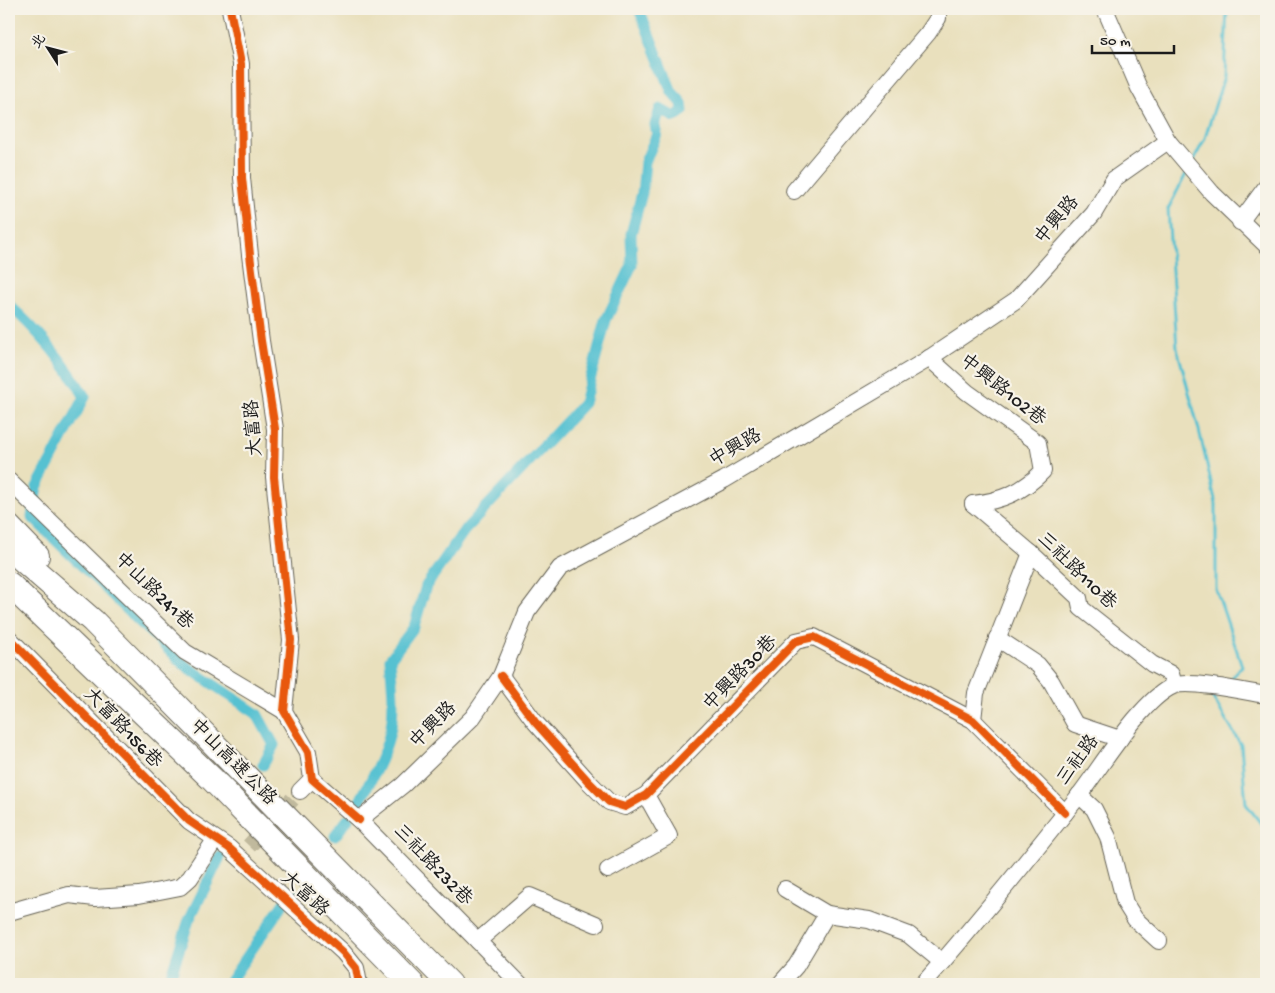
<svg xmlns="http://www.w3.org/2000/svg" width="1275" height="993" font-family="'Gochi Hand','LXGW WenKai TC',sans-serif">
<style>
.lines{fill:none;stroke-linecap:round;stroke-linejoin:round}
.stream{stroke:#56c1d1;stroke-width:3}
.canal{stroke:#56c1d1;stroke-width:11}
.minor-tunnel{stroke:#c0b99d;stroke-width:16;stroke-dasharray:16 8;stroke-linecap:butt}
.minor-casing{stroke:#646154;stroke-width:18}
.highway-casing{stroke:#646154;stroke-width:26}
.minor{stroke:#fff;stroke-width:16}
.highway{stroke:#fff;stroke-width:24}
.cycleway-casing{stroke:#f7f3e8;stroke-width:11}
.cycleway{stroke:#e8590c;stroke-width:8}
.labels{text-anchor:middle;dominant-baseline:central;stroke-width:4.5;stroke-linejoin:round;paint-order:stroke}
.street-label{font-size:19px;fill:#1c1c1c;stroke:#f7f3e8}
</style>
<rect width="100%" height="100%" fill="#f7f3e8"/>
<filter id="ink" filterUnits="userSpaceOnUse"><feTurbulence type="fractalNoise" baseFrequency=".02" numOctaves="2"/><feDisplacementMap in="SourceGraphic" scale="10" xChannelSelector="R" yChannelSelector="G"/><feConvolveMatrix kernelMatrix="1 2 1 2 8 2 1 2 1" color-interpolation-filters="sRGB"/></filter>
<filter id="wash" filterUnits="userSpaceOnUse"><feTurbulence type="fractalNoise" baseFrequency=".0096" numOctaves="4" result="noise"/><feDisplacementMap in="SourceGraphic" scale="20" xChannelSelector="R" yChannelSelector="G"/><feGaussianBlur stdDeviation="1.12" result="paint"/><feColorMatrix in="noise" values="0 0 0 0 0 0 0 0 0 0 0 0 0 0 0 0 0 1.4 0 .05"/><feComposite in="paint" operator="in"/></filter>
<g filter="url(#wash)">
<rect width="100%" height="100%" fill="#e9e0bd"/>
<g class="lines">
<!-- stream -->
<g class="stream">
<path d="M1193,162L1205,138L1224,77L1227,9"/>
<path d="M1187,172L1168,209L1177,348L1199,430L1216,504V589L1242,666L1227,683"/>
<path d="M1217,693L1213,698L1241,745L1246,804L1266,830"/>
</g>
<!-- canal -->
<g class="canal">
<path d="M9,305C38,331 65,363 85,397L37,487L32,517L183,664L257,714L274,745L263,765"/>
<path d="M358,805C370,781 386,755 391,727C395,704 392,682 390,659L414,627L426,586L464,531L584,403L606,320L632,265L631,234L642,193L645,162L657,134L655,125L660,109L674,117L683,111L682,103L672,92L639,9"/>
<path d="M335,836L348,819"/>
<path d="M168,984L189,920L220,857"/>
<path d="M228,984L292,891"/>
</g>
</g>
</g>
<g filter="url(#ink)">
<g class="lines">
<!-- minor-tunnel -->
<path class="minor-tunnel" d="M249,846L300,791"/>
<defs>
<g id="minor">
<path d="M230,9L241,64L242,178L250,255L261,341L275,429L274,477L291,640L284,711L308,752L312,779L359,820L520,984"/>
<path d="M1105,9L1139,88L1168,141L1212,193L1266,245"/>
<path d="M794,191L928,33L938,18V9"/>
<path d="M1240,222L1266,187"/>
<path d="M929,358L967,392L1038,443L1043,471C1023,492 1001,501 973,504"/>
<path d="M9,481L185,652L284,711"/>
<path d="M973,504L1031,553L1079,598L1081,608L1152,664L1171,674L1174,685"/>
<path d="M9,638L189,821L229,848L343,952L356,968L359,984"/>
<path d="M997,638L1038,665L1051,681L1075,724L1120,739"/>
<path d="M501,676L535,722L588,781L609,802L625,807L646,795L796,641L814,637L973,720L1065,813"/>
<path d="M973,720L976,693L1031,553"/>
<path d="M300,791L312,779"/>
<path d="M1079,795L1094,809L1108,837L1125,903L1135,919L1159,941"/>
<path d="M359,820L403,785L473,717L501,676L527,612L560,568L724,480L925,361L1016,300L1094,213L1114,179L1168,141"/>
<path d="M608,870L669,836L646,795"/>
<path d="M9,912L69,895L95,898L139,895L180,887L190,878L215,840"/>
<path d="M827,914L869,920L909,935L942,962"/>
<path d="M478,941L530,896L596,924"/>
<path d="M780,984L796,966L827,914L785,889"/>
<path d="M923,984C976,924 1027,861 1077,798C1100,769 1141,700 1173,686C1188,679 1247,692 1266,695"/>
</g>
<g id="highway">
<path d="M9,527L37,556"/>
<path d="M9,548L93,621L450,984"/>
<path d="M9,584L211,778L412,984"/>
</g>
</defs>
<!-- minor casing -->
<use href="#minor" class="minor-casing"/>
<!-- highway casing -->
<use href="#highway" class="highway-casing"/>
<!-- minor -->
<use href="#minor" class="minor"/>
<!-- highway -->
<use href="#highway" class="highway"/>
<defs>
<g id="cycleway">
<path d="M230,9L241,64L242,178L250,255L261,341L275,429L274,477L291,640L284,711L308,752L312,779L359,820"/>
<path d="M9,638L189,821L229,848L343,952L356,968L359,984"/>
<path d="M501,676L535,722L588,781L609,802L625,807L646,795L796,641L814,637L973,720L1065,813"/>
</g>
</defs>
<!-- cycleway casing -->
<use href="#cycleway" class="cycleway-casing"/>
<!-- cycleway -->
<use href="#cycleway" class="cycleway"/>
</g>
</g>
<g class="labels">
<!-- street labels -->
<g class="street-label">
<text transform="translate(1058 221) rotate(-50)">中興路</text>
<text transform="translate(1002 391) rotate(38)">中興路102巷</text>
<text transform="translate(255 428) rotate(-94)">大富路</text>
<text transform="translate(736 449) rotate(-30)">中興路</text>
<text transform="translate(1076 572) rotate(44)">三社路110巷</text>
<text transform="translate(153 592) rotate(44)">中山路241巷</text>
<text transform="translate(741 674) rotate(-46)">中興路30巷</text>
<text transform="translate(434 726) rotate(-45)">中興路</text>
<text transform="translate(122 729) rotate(46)">大富路156巷</text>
<text transform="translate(1079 761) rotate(-54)">三社路</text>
<text transform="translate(232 763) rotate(45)">中山高速公路</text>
<text transform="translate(432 866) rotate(46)">三社路232巷</text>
<text transform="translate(304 895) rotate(42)">大富路</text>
</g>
</g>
<!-- margin -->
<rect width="1275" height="993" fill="none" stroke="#f7f3e8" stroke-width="30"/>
<!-- north arrow -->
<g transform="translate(48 48) rotate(306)" stroke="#f7f3e8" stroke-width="4" paint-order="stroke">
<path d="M0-4L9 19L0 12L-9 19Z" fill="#1c1c1c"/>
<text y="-8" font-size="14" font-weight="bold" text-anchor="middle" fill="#1c1c1c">北</text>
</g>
<!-- scale -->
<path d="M1092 45v8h82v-8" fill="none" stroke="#1c1c1c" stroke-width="2.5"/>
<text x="1100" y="45" font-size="15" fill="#1c1c1c" stroke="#f7f3e8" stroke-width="4" paint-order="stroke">50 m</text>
</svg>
